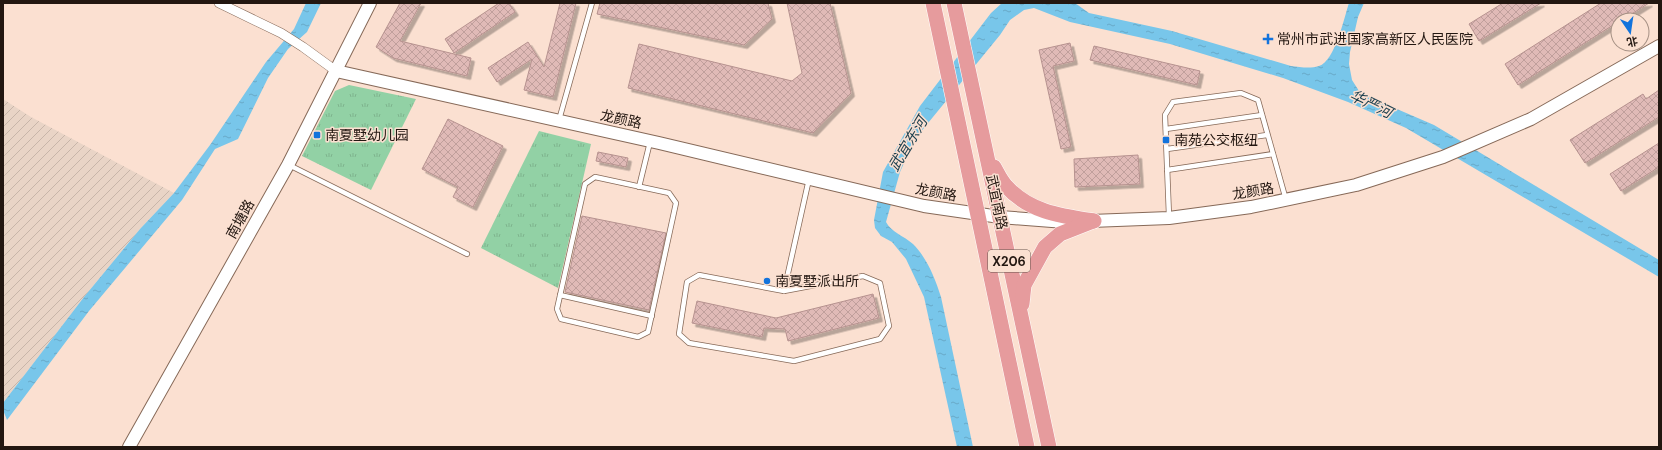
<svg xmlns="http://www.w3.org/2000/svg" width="1662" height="450" font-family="'DM Sans','Noto Sans SC',sans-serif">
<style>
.industrial{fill:url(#industrial-furrows)}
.grass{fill:url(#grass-tufts)}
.water{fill:url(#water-ripples)}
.building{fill:url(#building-cross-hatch);stroke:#b6928f;filter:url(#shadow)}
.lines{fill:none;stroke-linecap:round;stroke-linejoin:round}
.service-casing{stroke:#866958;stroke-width:6}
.minor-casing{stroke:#866958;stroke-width:10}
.tertiary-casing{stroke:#866958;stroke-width:14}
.primary-casing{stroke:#fff;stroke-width:16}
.service{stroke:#fff;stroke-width:4.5}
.minor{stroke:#fff;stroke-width:9}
.tertiary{stroke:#fff;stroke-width:12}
.primary{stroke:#e69b9d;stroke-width:15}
.poi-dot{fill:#1273dc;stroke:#fbe0d1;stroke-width:1.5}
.labels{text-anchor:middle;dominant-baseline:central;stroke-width:3;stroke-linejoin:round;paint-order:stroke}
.shield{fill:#fbe0d1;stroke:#64534b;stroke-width:1}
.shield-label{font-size:13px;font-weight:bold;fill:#231711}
.poi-label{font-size:14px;fill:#231711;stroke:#fbe0d1;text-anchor:start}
.street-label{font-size:14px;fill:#231711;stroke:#fbe0d1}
.water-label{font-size:15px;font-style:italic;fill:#1b3f4e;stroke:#fbe0d1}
</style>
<defs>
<pattern id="industrial-furrows" width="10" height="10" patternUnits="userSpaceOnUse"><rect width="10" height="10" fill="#e9d4c6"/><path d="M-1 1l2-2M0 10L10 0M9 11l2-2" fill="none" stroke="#c8b5a9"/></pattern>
<pattern id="grass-tufts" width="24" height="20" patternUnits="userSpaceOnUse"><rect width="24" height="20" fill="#92d1a5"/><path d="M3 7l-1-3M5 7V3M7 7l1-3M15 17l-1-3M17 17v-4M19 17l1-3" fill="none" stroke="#7eb38d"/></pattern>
<pattern id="water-ripples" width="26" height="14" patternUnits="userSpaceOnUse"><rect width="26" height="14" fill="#78c6ea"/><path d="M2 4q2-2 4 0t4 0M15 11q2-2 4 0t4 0" fill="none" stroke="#68a9c8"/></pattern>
<pattern id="building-cross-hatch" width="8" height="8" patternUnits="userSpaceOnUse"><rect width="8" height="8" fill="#e0bab7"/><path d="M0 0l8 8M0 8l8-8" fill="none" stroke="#c09f9c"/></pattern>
<filter id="shadow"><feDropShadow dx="3.5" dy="3.5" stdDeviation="0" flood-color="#0004"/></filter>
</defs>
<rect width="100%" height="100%" fill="#fbe0d1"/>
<!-- industrial -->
<path class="industrial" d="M3,99L31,117L174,193L140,229L84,297L3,403Z"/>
<!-- grass -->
<g class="grass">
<path d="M349,85L416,99L371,190L302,156L335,91Z"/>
<path d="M539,131L591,144L558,288L481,248Z"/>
</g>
<!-- water -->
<g class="water">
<path d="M306,3H321L307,32L288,49L268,78L238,139L215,149L182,200L89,311L7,420L3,410V403L84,297L140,229L174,193L210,145L266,62L294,29Z"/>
<path d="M1002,3H1075L1089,13L1172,31L1291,66C1300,67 1310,69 1319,66C1335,61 1344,18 1349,3H1364L1358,17L1350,52L1349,64L1352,80L1359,91L1383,103L1434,125L1659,260V277L1406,128L1348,102L1283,78L1170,44L1070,22L1034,8L1024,10L1010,20L1000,35L915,139L900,172L886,222C891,232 904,236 913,244C927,258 935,278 941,297L973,447H957L924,297L906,259L892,242L881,236L875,228L874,220L883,172L920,106L991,13Z"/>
</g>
<!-- building -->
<g class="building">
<path d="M400,3H421L400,41L471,58L467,76L393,58L376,47Z"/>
<path d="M499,3H509L515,12L454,53L445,39Z"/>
<path d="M560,3H576L553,97L524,90L532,59L497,82L488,68L528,42L544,67Z"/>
<path d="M600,3H768L772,19L744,45L597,14Z"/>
<path d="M787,3H830L851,93L813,133L628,88L639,44L792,81L802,73Z"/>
<path d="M1503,3H1541L1479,41L1469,24Z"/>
<path d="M1601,3H1649L1622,20H1618V22L1518,85L1505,64Z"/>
<path d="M1070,43L1074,61L1053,66L1071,147L1061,149L1039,50Z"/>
<path d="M1094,46L1200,71L1197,85L1090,60Z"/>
<path d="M1659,90V117L1585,163L1570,140L1643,94L1646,99Z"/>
<path d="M448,119L503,146L473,207L453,197L458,187L422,169Z"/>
<path d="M1659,143V167L1621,191L1610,174Z"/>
<path d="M598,152L628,158L626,167L596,161Z"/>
<path d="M1138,155L1140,184L1075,187L1074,159Z"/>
<path d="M582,216L666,233L649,310L565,292Z"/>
<path d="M873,294L879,318L788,341L785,329L764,328L762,337L692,323L697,301L776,318Z"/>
</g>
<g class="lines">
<defs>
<g id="service">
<path d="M559,120L592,3"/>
<path d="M1166,129L1262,115"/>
<path d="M1167,149L1267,135"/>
<path d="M289,165L467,254"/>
<path d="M1167,170L1273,154"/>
<path d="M595,177L669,193L676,203L648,332L638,337L561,319L557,309L585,184Z"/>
<path d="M639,187L650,142"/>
<path d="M1169,216L1165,115L1173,102L1241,93L1258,100L1286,200"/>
<path d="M699,275L784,291L863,276L880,283L889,326L880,339L794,361L689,343L679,334L687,282Z"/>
<path d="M784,291L809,179"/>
<path d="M560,295L652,316"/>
</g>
<path id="minor" d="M219,3L281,33L303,47L336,71"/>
<g id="tertiary">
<path d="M336,71L659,143L924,206L1000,217L1065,222L1169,218L1251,207L1356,185L1443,157L1531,119L1659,46"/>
<path d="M129,447L288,165L370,3"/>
</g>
<g id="primary">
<path d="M933,3L1027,447"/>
<path d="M954,3L1049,447"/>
<path d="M994,167C998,174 1001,181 1006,186C1029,212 1061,216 1094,221"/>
<path d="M1022,304L1024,285L1045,247L1060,234L1093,221"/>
</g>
</defs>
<!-- service casing -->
<use href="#service" class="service-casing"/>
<!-- minor casing -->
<use href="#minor" class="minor-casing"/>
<!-- tertiary casing -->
<use href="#tertiary" class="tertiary-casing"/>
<!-- primary casing -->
<use href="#primary" class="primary-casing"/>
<!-- service -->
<use href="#service" class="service"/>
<!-- minor -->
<use href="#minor" class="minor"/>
<!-- tertiary -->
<use href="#tertiary" class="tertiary"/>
<!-- primary -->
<use href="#primary" class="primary"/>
</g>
<!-- markers -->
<g class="poi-dot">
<path d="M1266 33h4v4h4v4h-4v4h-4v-4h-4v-4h4z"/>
<rect x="313" y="131" width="8" height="8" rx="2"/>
<rect x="1162" y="136" width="8" height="8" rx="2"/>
<circle cx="767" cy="281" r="4"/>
</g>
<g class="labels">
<!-- shield labels -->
<rect class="shield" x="988" y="250" width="42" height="22" rx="3"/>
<g class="shield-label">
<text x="1009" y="261">X206</text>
</g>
<!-- poi labels -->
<g class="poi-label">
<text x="1277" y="39">常州市武进国家高新区人民医院</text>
<text x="325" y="135">南夏墅幼儿园</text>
<text x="1174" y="140">南苑公交枢纽</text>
<text x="775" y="281">南夏墅派出所</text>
</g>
<!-- street labels -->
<g class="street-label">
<text transform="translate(621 119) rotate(12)">龙颜路</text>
<text transform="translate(1253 191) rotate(-9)">龙颜路</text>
<text transform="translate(936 192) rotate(10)">龙颜路</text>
<text transform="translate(997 202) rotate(78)">武宜南路</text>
<text transform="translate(240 219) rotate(-61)">南塘路</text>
</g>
<!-- water labels -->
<g class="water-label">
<text transform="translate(1371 104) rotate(26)">华严河</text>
<text transform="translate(908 144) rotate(-59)">武宜东河</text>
</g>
</g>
<!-- border -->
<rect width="1662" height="450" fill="none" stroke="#231711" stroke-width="8"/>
<!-- north arrow -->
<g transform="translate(1630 32) rotate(167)"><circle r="19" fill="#fbe0d1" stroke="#a59084"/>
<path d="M0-3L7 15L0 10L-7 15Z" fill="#1273dc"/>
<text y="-6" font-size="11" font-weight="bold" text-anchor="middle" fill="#231711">北</text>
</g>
</svg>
